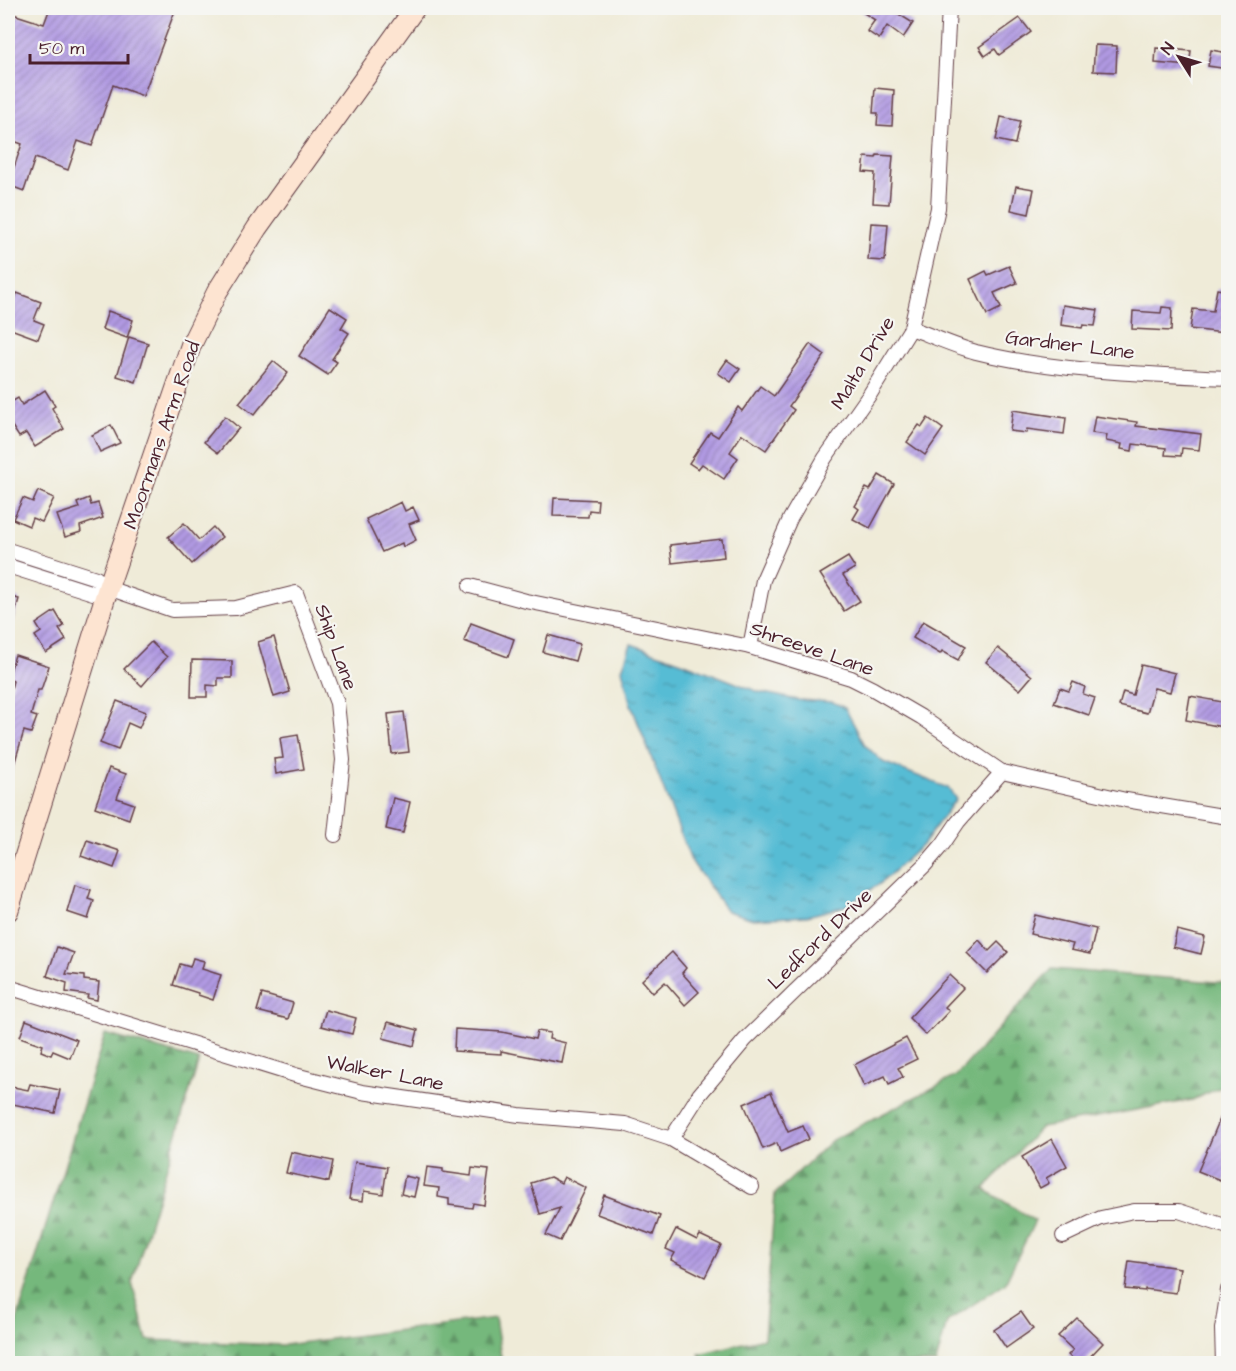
<svg xmlns="http://www.w3.org/2000/svg" width="1236" height="1371" font-family="'Architects Daughter',sans-serif">
<style>
.forest{fill:url(#forest-firs);stroke:#5f6c54;stroke-width:1.5}
.water{fill:url(#water-ripples);stroke:#506e80;stroke-width:1.5}
.building{fill:url(#building-hatch)}
.lines{fill:none;stroke-linecap:round;stroke-linejoin:round}
.street-casing{stroke:#633e45;stroke-width:16}
.secondary-casing{stroke:#633e45;stroke-width:22}
.street{stroke:#fff;stroke-width:14}
.secondary{stroke:#fde4d1;stroke-width:20}
.labels{text-anchor:middle;dominant-baseline:central;stroke-width:4.5;stroke-linejoin:round;paint-order:stroke}
.street-label{font-size:20px;fill:#4a1f2b;stroke:#f6f6f2}
</style>
<defs>
<pattern id="forest-firs" width="22" height="20" patternUnits="userSpaceOnUse" patternTransform="scale(1.5)"><rect width="22" height="20" fill="#74b87c"/><path d="M5 1l3.5 6h-7zM16 11l3.5 6h-7z" fill="#619566"/></pattern>
<pattern id="water-ripples" width="26" height="14" patternUnits="userSpaceOnUse" patternTransform="scale(1.5)"><rect width="26" height="14" fill="#56bcd4"/><path d="M2 4q2-2 4 0t4 0M15 11q2-2 4 0t4 0" fill="none" stroke="#4998ac"/></pattern>
<pattern id="building-hatch" width="6" height="6" patternUnits="userSpaceOnUse" patternTransform="scale(1.5)"><rect width="6" height="6" fill="#b19ae3"/><path d="M-1 1l2-2M0 6l6-6M5 7l2-2" fill="none" stroke="#927db8"/></pattern>
</defs>
<rect width="100%" height="100%" fill="#f6f6f2"/>
<filter id="ink" filterUnits="userSpaceOnUse"><feTurbulence type="fractalNoise" baseFrequency=".0167" numOctaves="2"/><feDisplacementMap in="SourceGraphic" scale="12" xChannelSelector="R" yChannelSelector="G"/><feConvolveMatrix kernelMatrix="1 2 1 2 8 2 1 2 1" color-interpolation-filters="sRGB"/></filter>
<filter id="wash" filterUnits="userSpaceOnUse"><feTurbulence type="fractalNoise" baseFrequency=".008" numOctaves="4" result="noise"/><feDisplacementMap in="SourceGraphic" scale="24" xChannelSelector="R" yChannelSelector="G"/><feGaussianBlur stdDeviation="1.35" result="paint"/><feColorMatrix in="noise" values="0 0 0 0 0 0 0 0 0 0 0 0 0 0 0 0 0 1.4 0 .05"/><feComposite in="paint" operator="in"/></filter>
<g filter="url(#wash)">
<rect width="100%" height="100%" fill="#efebd8"/>
<!-- forest -->
<g class="forest">
<path d="M1052,969L1228,983V1084L1192,1100L1041,1127L984,1189L1035,1221L1005,1283L947,1322L936,1363H704L699,1354L764,1338L775,1194L832,1140L956,1076Z"/>
<path d="M105,1034L199,1060L132,1283L147,1340L284,1345L495,1318L502,1363H8V1349Z"/>
</g>
<!-- water -->
<path class="water" d="M631,644L682,662L759,692L798,700L833,702L845,708L865,745L883,762L948,788L956,799L923,844L881,883L846,906L807,916L753,919L727,911L691,861L630,702L622,669Z"/>
<g id="blocks">
<!-- building -->
<g class="building">
<path d="M50,8H176L143,96L113,85L92,146L78,141L68,170L35,158L24,191L8,185L22,144L8,139V31L13,14L44,24Z"/>
<path d="M856,8H889L913,23L903,38L887,26L879,39L867,31L875,20Z"/>
<path d="M1020,18L1031,32L999,55L995,49L985,56L979,47Z"/>
<path d="M1095,45L1117,46L1116,72L1093,71Z"/>
<path d="M1156,48L1191,51L1189,66L1155,63Z"/>
<path d="M1211,50L1228,53V69L1208,66Z"/>
<path d="M875,88L894,90L892,126L877,125L878,113H873Z"/>
<path d="M1001,117L1020,121L1015,144L996,140Z"/>
<path d="M877,155L893,156L889,204L873,203L875,173L863,172L865,157L876,158Z"/>
<path d="M1016,186L1034,189L1029,214L1011,210Z"/>
<path d="M871,223L888,224L885,261L868,260Z"/>
<path d="M1009,266L1017,283L994,293L1001,308L987,315L970,279L986,271L988,275Z"/>
<path d="M1217,289L1228,291L1224,333L1190,329L1193,309L1213,311Z"/>
<path d="M17,293L41,302L34,320L44,324L38,339L8,328V308L11,309Z"/>
<path d="M1063,305L1098,310L1095,326L1083,325L1082,328L1061,325Z"/>
<path d="M330,307L347,318L341,328L349,333L332,359L337,362L328,375L299,356Z"/>
<path d="M1162,307L1172,308L1171,331L1132,329L1133,311L1161,313Z"/>
<path d="M108,311L133,320L127,338L102,329Z"/>
<path d="M129,337L148,343L136,382L117,376Z"/>
<path d="M810,344L825,355L789,406L794,410L766,450L742,434L730,452L738,458L724,479L702,464L698,469L689,463L710,432L718,437L738,407L742,411L760,386L774,396Z"/>
<path d="M727,360L740,369L731,382L718,373Z"/>
<path d="M273,361L288,373L254,415L239,403Z"/>
<path d="M45,390L55,406L52,408L64,429L35,447L26,433L19,437L8,420V404L18,398L22,405Z"/>
<path d="M1013,410L1066,418L1064,434L1027,429L1026,433L1010,431Z"/>
<path d="M225,416L239,428L218,453L204,442Z"/>
<path d="M1095,416L1137,422L1136,426L1201,434L1199,450L1182,448L1181,456L1165,455L1166,448L1133,444L1132,451L1121,449L1122,444L1106,441L1107,435L1092,433Z"/>
<path d="M928,418L943,429L925,455L907,442L919,425L922,427Z"/>
<path d="M111,425L120,443L100,452L92,435Z"/>
<path d="M879,475L894,484L870,528L853,519L859,509L855,506L866,488L870,490Z"/>
<path d="M38,491L54,498L42,522L32,518L29,526L13,519L23,498L33,502Z"/>
<path d="M89,498L91,505L98,503L103,518L80,526L81,532L65,537L57,515L79,508L77,503Z"/>
<path d="M554,498L598,500L597,511L589,510L588,517L553,516Z"/>
<path d="M401,502L405,511L413,507L419,520L409,524L416,540L403,547L402,543L382,552L366,519Z"/>
<path d="M184,523L199,540L213,527L222,537L192,564L168,537Z"/>
<path d="M722,539L724,557L672,563L670,545Z"/>
<path d="M848,557L855,568L843,575L860,601L844,611L820,574Z"/>
<path d="M8,596L19,599L11,627L8,626Z"/>
<path d="M55,611L64,626L59,629L66,640L46,653L35,636L41,632L36,624Z"/>
<path d="M923,621L966,646L958,660L942,651L940,654L913,638Z"/>
<path d="M471,623L514,639L508,657L464,641Z"/>
<path d="M548,635L580,644L575,661L543,652Z"/>
<path d="M274,637L290,692L274,697L258,642Z"/>
<path d="M151,642L167,657L142,686L124,669Z"/>
<path d="M998,648L1032,676L1020,690L986,662Z"/>
<path d="M15,655L49,666L41,690H38L31,715L37,717L31,733L24,731L10,778L8,777V699L13,681L8,678Z"/>
<path d="M192,660L232,661V678H218V686L207,685V697H191Z"/>
<path d="M1141,665L1175,673L1170,692L1154,688L1147,713L1119,706L1123,692L1133,695Z"/>
<path d="M1073,682L1085,687L1083,694L1095,698L1089,715L1054,703L1060,688L1069,691Z"/>
<path d="M1190,696L1228,703V728L1186,720Z"/>
<path d="M117,701L146,712L139,728L128,723L118,750L100,743Z"/>
<path d="M404,712L409,752L392,754L388,714Z"/>
<path d="M298,735L304,769L276,774L274,759L283,758L280,738Z"/>
<path d="M109,768L126,774L117,798L134,804L129,819L95,807Z"/>
<path d="M393,798L410,802L403,833L386,829Z"/>
<path d="M87,840L120,851L114,868L81,856Z"/>
<path d="M75,885L91,890L88,899L94,901L88,919L67,912Z"/>
<path d="M1035,915L1096,929L1090,954L1071,950L1073,944L1030,934Z"/>
<path d="M1177,930L1205,937L1201,954L1173,947Z"/>
<path d="M979,940L989,951L998,942L1008,952L987,973L967,953Z"/>
<path d="M57,947L74,953L66,974L84,976V980L99,982L97,1000L87,998L88,995L66,992L67,983L47,976Z"/>
<path d="M672,952L686,968L682,973L699,992L685,1005L665,982L653,993L642,980Z"/>
<path d="M193,958L204,961L202,969L221,975L213,1000L198,995V993L173,985L180,964L190,967Z"/>
<path d="M949,975L963,988L945,1007L949,1011L926,1035L909,1018Z"/>
<path d="M262,994L293,1003L288,1019L257,1011Z"/>
<path d="M326,1010L356,1018L352,1034L321,1026Z"/>
<path d="M26,1020L77,1040L70,1058L53,1051L51,1055L41,1051L43,1045L20,1037Z"/>
<path d="M388,1022L418,1030L414,1046L383,1038Z"/>
<path d="M455,1029L502,1032L535,1039L537,1031L550,1033L549,1039L566,1043L562,1063L501,1051V1054L454,1051Z"/>
<path d="M906,1038L917,1059L898,1068L903,1077L889,1084L885,1076L864,1086L854,1065Z"/>
<path d="M30,1084L60,1090L55,1113L8,1103V1086L28,1090Z"/>
<path d="M771,1092L788,1132L803,1126L809,1139L780,1152L777,1143L763,1149L744,1104Z"/>
<path d="M1228,1100V1173L1225,1182L1198,1171Z"/>
<path d="M1052,1139L1067,1166L1046,1178L1049,1183L1040,1188L1022,1157Z"/>
<path d="M291,1152L333,1161L329,1182L286,1173Z"/>
<path d="M355,1162L387,1167L383,1194L364,1191L363,1201L349,1199Z"/>
<path d="M427,1167L443,1169V1172L471,1176L472,1168L489,1170L484,1205L473,1203L472,1208L449,1205V1199L438,1197L439,1188L424,1186Z"/>
<path d="M405,1176L418,1179L414,1197L401,1194Z"/>
<path d="M550,1177L561,1183L564,1177L586,1188L560,1241L546,1235L560,1208L540,1214L531,1183Z"/>
<path d="M604,1195L660,1216L653,1235L597,1214Z"/>
<path d="M676,1229L697,1240L700,1235L721,1245L705,1277L671,1260L675,1253L666,1249Z"/>
<path d="M1129,1261L1180,1268L1176,1293L1145,1289V1291L1125,1289Z"/>
<path d="M1021,1312L1033,1329L1006,1348L994,1330Z"/>
<path d="M1077,1318L1103,1343L1083,1364H1078L1068,1355L1073,1350L1058,1336Z"/>
</g>
</g>
</g>
<g filter="url(#ink)">
<use href="#blocks" fill-opacity="0" stroke="#633e45" stroke-width="1.5"/>
<g class="lines">
<defs>
<g id="street">
<path d="M911,328C932,336 954,346 976,352C1057,372 1145,374 1228,378"/>
<path d="M8,550L96,578L108,588L172,610L236,608L296,593L337,703L343,760L335,835"/>
<path d="M8,566L93,593L108,588"/>
<path d="M470,586L526,601L750,647L851,678L873,689L921,717L1002,772L1126,800L1228,817"/>
<path d="M750,647L763,580L790,519L825,458L870,394L911,328L938,208L949,8"/>
<path d="M8,987L295,1075L362,1092L519,1115L625,1124L671,1139L752,1187"/>
<path d="M671,1139L699,1095L745,1040L925,865L943,844L958,822L1002,772"/>
<path d="M1063,1236L1101,1218L1134,1211H1179L1228,1227"/>
<path d="M1223,1364L1222,1329L1228,1290"/>
</g>
<path id="secondary" d="M8,911L108,588L191,345L217,292L257,228L415,8"/>
</defs>
<!-- street casing -->
<use href="#street" class="street-casing"/>
<!-- secondary casing -->
<use href="#secondary" class="secondary-casing"/>
<!-- street -->
<use href="#street" class="street"/>
<!-- secondary -->
<use href="#secondary" class="secondary"/>
</g>
</g>
<g class="labels">
<!-- street labels -->
<g class="street-label">
<text transform="translate(1070 345) rotate(7)">Gardner Lane</text>
<text transform="translate(863 363) rotate(-59)">Malta Drive</text>
<text transform="translate(162 435) rotate(-71)">Moormans Arm Road</text>
<text transform="translate(336 647) rotate(70)">Ship Lane</text>
<text transform="translate(812 649) rotate(19)">Shreeve Lane</text>
<text transform="translate(820 939) rotate(-44)">Ledford Drive</text>
<text transform="translate(385 1073) rotate(11)">Walker Lane</text>
</g>
</g>
<!-- margin -->
<rect width="1236" height="1371" fill="none" stroke="#f6f6f2" stroke-width="30"/>
<!-- north arrow -->
<g transform="translate(1179 57) rotate(307)" stroke="#f6f6f2" stroke-width="4.5" paint-order="stroke">
<path d="M0-4.5L10 22L0 15L-10 22Z" fill="#4a1f2b"/>
<text y="-9" font-size="16" font-weight="bold" text-anchor="middle" fill="#4a1f2b">N</text>
</g>
<!-- scale -->
<path d="M30 54v9h98v-9" fill="none" stroke="#4a1f2b" stroke-width="3"/>
<text x="39" y="54" font-size="18" fill="#4a1f2b" stroke="#f6f6f2" stroke-width="4.5" paint-order="stroke">50 m</text>
</svg>
